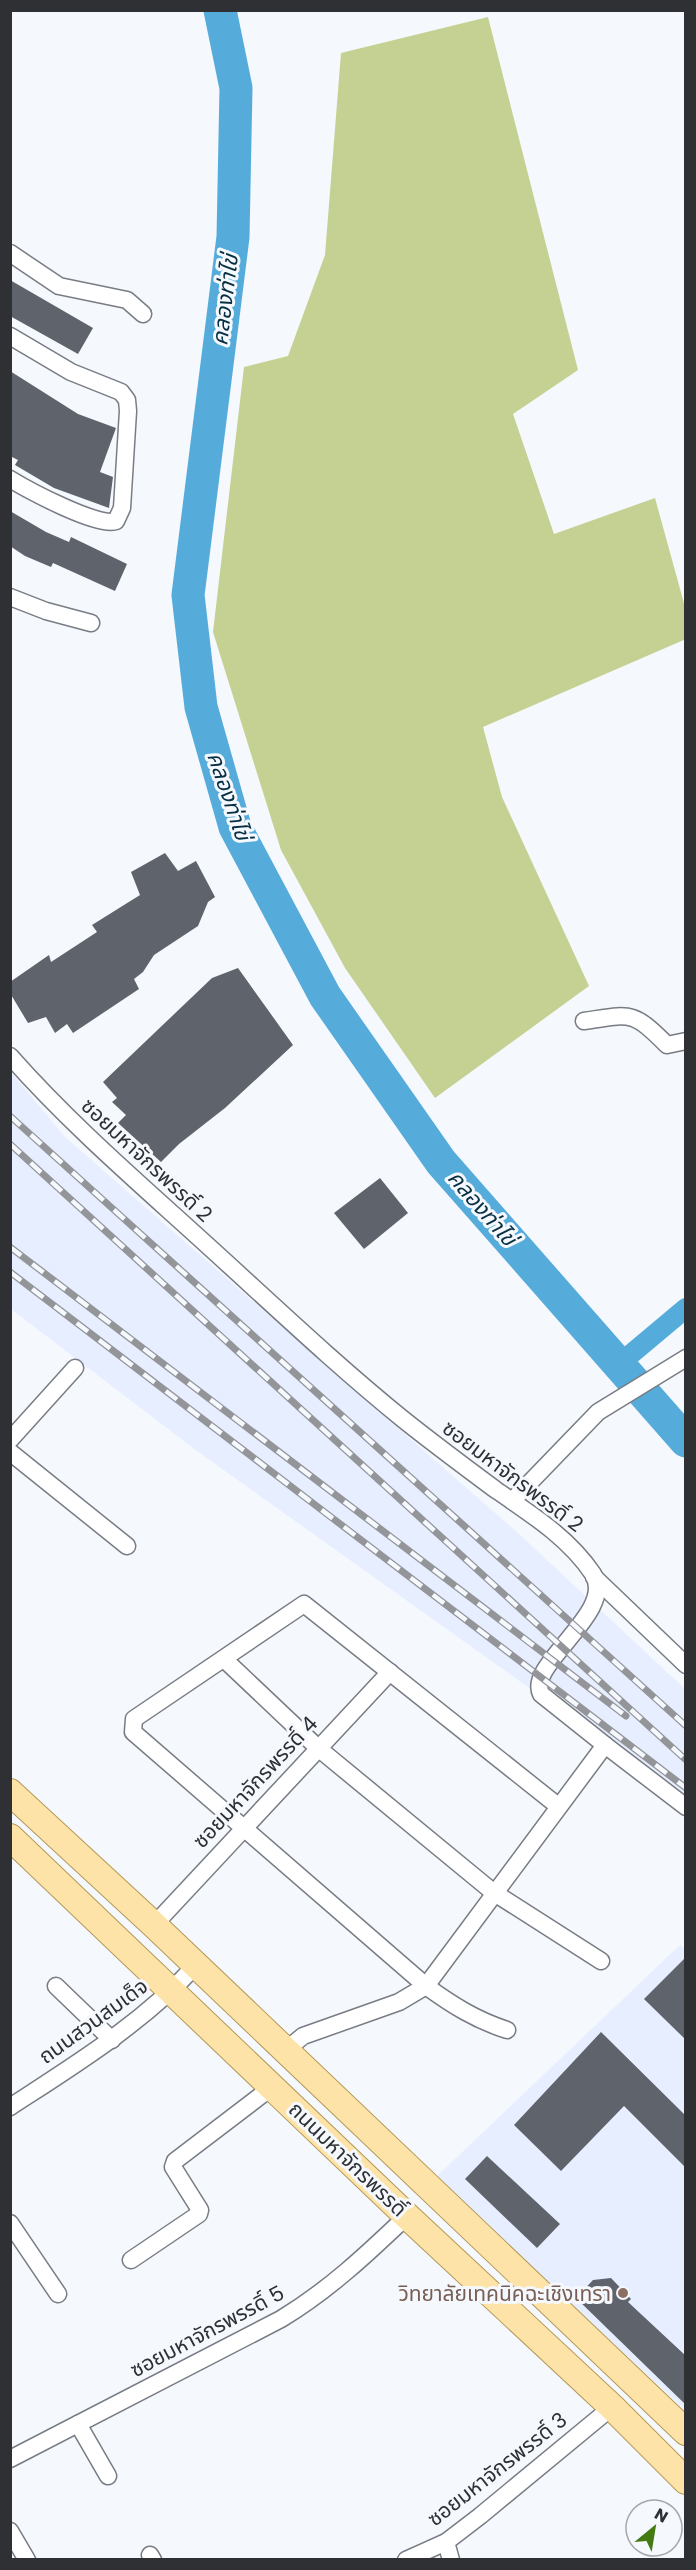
<svg xmlns="http://www.w3.org/2000/svg" width="696" height="2570" font-family="Poppins,'Noto Sans Thai',sans-serif">
<style>
.built{fill:#e7eeff}
.green{fill:#c4d192}
.lines{fill:none;stroke-linecap:round;stroke-linejoin:round}
.canal{stroke:#55acdb;stroke-width:20}
.river{stroke:#55acdb;stroke-width:33}
.building{fill:#5f636b}
.street-casing{stroke:#787c84;stroke-width:19}
.primary-casing{stroke:#b39959;stroke-width:28}
.street{stroke:#fff;stroke-width:16}
.primary{stroke:#fde3a7;stroke-width:26}
.rail-casing{stroke:#939599;stroke-width:7}
.rail{stroke:#f5f8fd;stroke-width:4.5;stroke-dasharray:14;stroke-linecap:butt}
.education-dot{fill:#8d6e63;stroke:#f5f8fd;stroke-width:2}
.labels{text-anchor:middle;dominant-baseline:central;stroke-width:6;stroke-linejoin:round;paint-order:stroke}
.street-label{font-size:21px;fill:#2e3033;stroke:#f5f8fd}
.education-label{font-size:21px;fill:#785e54;stroke:#f5f8fd;text-anchor:end}
.water-label{font-size:22px;font-style:italic;fill:#072f43;stroke:#f5f8fd}
</style>
<rect width="100%" height="100%" fill="#f5f8fd"/>
<!-- built -->
<g class="built">
<path d="M10,1071L65,1137L517,1532L685,1689V1799L197,1451L11,1309Z"/>
<path d="M680,1945L686,1950L685,2410L436,2177Z"/>
</g>
<!-- green -->
<path class="green" d="M488,17L578,370L513,414L554,534L655,498L685,607L686,639L483,727L502,797L589,986L435,1098L345,968L281,850L213,632L244,367L288,356L325,255L341,53Z"/>
<g class="lines">
<!-- canal -->
<path class="canal" d="M618,1365L686,1308"/>
<!-- river -->
<path class="river" d="M220,10L236,88L233,237L188,595L201,707L235,827L325,996L441,1162L686,1441"/>
</g>
<!-- building -->
<g class="building">
<path d="M10,280L93,328L78,354L10,316Z"/>
<path d="M10,371L78,414L116,428L100,472L113,477L109,508L54,488L15,465L18,460L10,456Z"/>
<path d="M10,511L46,532L69,542L71,537L127,564L115,591L53,563L51,567L25,556L10,546Z"/>
<path d="M165,853L178,871L196,861L215,897L208,902L198,926L154,955L143,972L134,979L139,989L73,1033L67,1024L55,1033L46,1017L28,1023L10,993V982L49,955L51,962L97,932L92,925L140,895L131,872Z"/>
<path d="M238,968L293,1045L225,1108L179,1144L161,1162L118,1123L126,1115L112,1102L117,1098L103,1082L212,978Z"/>
<path d="M380,1178L408,1213L364,1249L334,1213Z"/>
<path d="M686,1957V2040L644,1999Z"/>
<path d="M601,2032L686,2116V2168L624,2106L561,2171L514,2125Z"/>
<path d="M487,2156L560,2224L537,2248L465,2179Z"/>
<path d="M611,2278L631,2299L628,2302L686,2356V2405L576,2298L593,2280Z"/>
</g>
<g class="lines">
<defs>
<g id="street">
<path d="M10,253L59,286L127,300L143,314"/>
<path d="M10,336L71,372L121,392L127,400L128,411L122,508L116,521C99,528 28,490 10,479"/>
<path d="M10,597L46,611L91,623"/>
<path d="M584,1021C631,1014 632,1010 667,1045L686,1041"/>
<path d="M10,1056C71,1125 140,1184 207,1245C272,1304 336,1365 404,1420C434,1444 465,1467 496,1490C531,1514 569,1538 593,1574C617,1612 526,1664 541,1694L605,1745L426,1986L399,2002L303,2036L286,2050"/>
<path d="M10,1440L75,1368"/>
<path d="M10,1452L127,1546"/>
<path d="M512,1501L598,1412L686,1358"/>
<path d="M594,1577L686,1665"/>
<path d="M225,1660L318,1748L493,1892L601,1961"/>
<path d="M605,1745L686,1807"/>
<path d="M154,1925L390,1672"/>
<path d="M56,1986L112,2040"/>
<path d="M507,2030C476,2020 452,2005 426,1986L133,1732L134,1719L304,1604L558,1806"/>
<path d="M10,2107C76,2064 143,2023 196,1965"/>
<path d="M10,2223L58,2294"/>
<path d="M131,2260L199,2214L200,2210L173,2167L175,2161L272,2087"/>
<path d="M78,2424L108,2476"/>
<path d="M10,2459L281,2319C329,2290 367,2254 407,2216"/>
<path d="M10,2531L27,2560"/>
<path d="M446,2542L451,2560"/>
<path d="M150,2555L153,2560"/>
<path d="M406,2560L446,2542L480,2516L612,2407"/>
</g>
<g id="primary">
<path d="M10,1792L154,1925L686,2432"/>
<path d="M10,1837L407,2216L612,2407L686,2481"/>
</g>
</defs>
<!-- street casing -->
<use href="#street" class="street-casing"/>
<!-- primary casing -->
<use href="#primary" class="primary-casing"/>
<!-- street -->
<use href="#street" class="street"/>
<!-- primary -->
<use href="#primary" class="primary"/>
<defs>
<g id="rail">
<path d="M10,1116L686,1726"/>
<path d="M10,1144L686,1760"/>
<path d="M10,1247L626,1716"/>
<path d="M10,1272L686,1788"/>
</g>
</defs>
<!-- rail casing -->
<use href="#rail" class="rail-casing"/>
<!-- rail -->
<use href="#rail" class="rail"/>
</g>
<!-- markers -->
<circle class="education-dot" cx="623" cy="2293" r="6"/>
<g class="labels">
<!-- street labels -->
<g class="street-label">
<text transform="translate(147 1160) rotate(43)">ซอยมหาจักรพรรดิ์ 2</text>
<text transform="translate(513 1476) rotate(37)">ซอยมหาจักรพรรดิ์ 2</text>
<text transform="translate(255 1782) rotate(-47)">ซอยมหาจักรพรรดิ์ 4</text>
<text transform="translate(93 2021) rotate(-36)">ถนนสวนสมเด็จ</text>
<text transform="translate(348 2159) rotate(44)">ถนนมหาจักรพรรดิ์</text>
<text transform="translate(207 2331) rotate(-28)">ซอยมหาจักรพรรดิ์ 5</text>
<text transform="translate(497 2469) rotate(-38)">ซอยมหาจักรพรรดิ์ 3</text>
</g>
<!-- education labels -->
<g class="education-label">
<text x="611" y="2293">วิทยาลัยเทคนิคฉะเชิงเทรา</text>
</g>
<!-- water labels -->
<g class="water-label">
<text transform="translate(225 300) rotate(-83)">คลองท่าไข่</text>
<text transform="translate(229 796) rotate(71)">คลองท่าไข่</text>
<text transform="translate(482 1208) rotate(49)">คลองท่าไข่</text>
</g>
</g>
<!-- border -->
<rect width="696" height="2570" fill="none" stroke="#2e3033" stroke-width="24"/>
<!-- north arrow -->
<g transform="translate(654 2528) rotate(30)"><circle r="28" fill="#f5f8fd" stroke="#a5a8ac" stroke-width="1.5"/>
<path d="M0-4.5L10 22L0 15L-10 22Z" fill="#437b12"/>
<text y="-9" font-size="16" font-weight="bold" text-anchor="middle" fill="#2e3033">N</text>
</g>
</svg>
